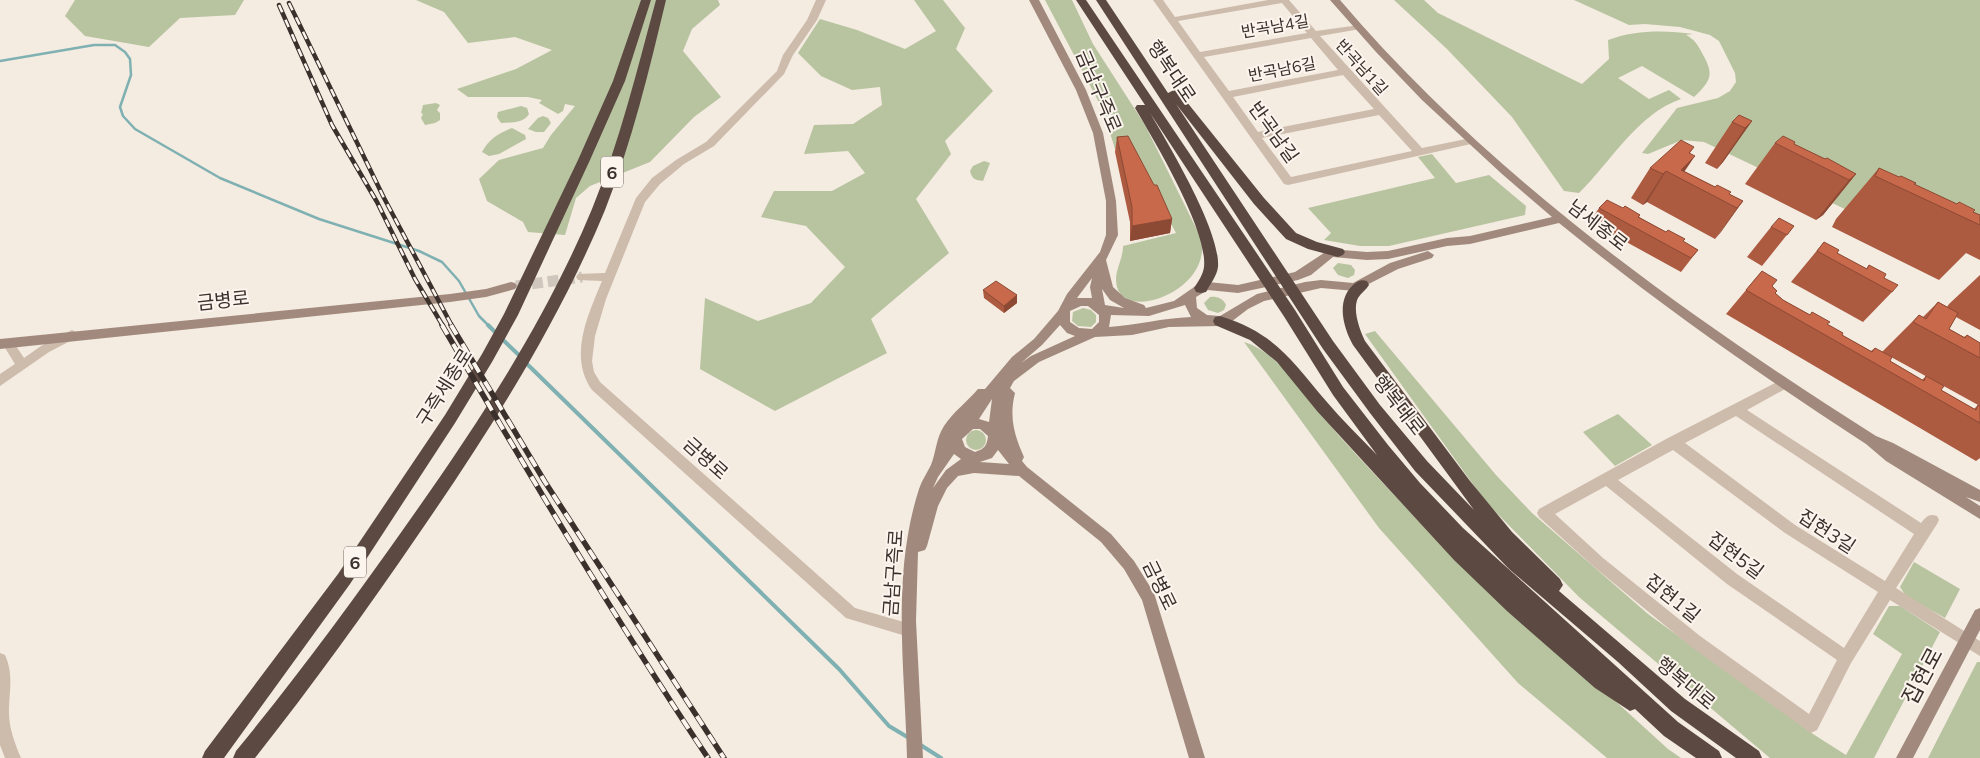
<svg xmlns="http://www.w3.org/2000/svg" width="1980" height="758" font-family="Mulish,'Noto Sans KR',sans-serif">
<style>
.green{fill:#b8c4a0}
.lines{fill:none;stroke-linecap:round;stroke-linejoin:round}
.stream-far1{stroke:#7fb0b2;stroke-width:2.5}
.stream{stroke:#7fb0b2;stroke-width:4}
.secondary-tunnel{stroke:#cfc6bd;stroke-width:11;stroke-dasharray:11 5;stroke-linecap:butt}
.street{fill:#cdbbac;fill-rule:evenodd}
.secondary{fill:#a18a7d;fill-rule:evenodd}
.highway{fill:#5c4a42;fill-rule:evenodd}
.rail-far1-casing{stroke:#3b302b;stroke-width:4.5}
.rail-casing{stroke:#3b302b;stroke-width:5.5}
.rail-far1{stroke:#fbf5ee;stroke-width:2.5;stroke-dasharray:8;stroke-linecap:butt}
.rail{stroke:#fbf5ee;stroke-width:4;stroke-dasharray:11;stroke-linecap:butt}
.wall{fill:#ac5a40}
.shaded-wall{fill:#8c4a34}
.building{fill:#c8694b;stroke:#8c4a34}
.labels{text-anchor:middle;dominant-baseline:central;stroke-width:4;stroke-linejoin:round;paint-order:stroke}
.far-street-label{font-size:16px;fill:#3b302b;stroke:#fbf5ee}
.shield{fill:#fbf5ee;stroke:#756b66;stroke-width:1}
.shield-label{font-size:18px;font-weight:bold;fill:#3b302b}
.street-label{font-size:19px;fill:#3b302b;stroke:#fbf5ee}
.near-street-label{font-size:22px;fill:#3b302b;stroke:#fbf5ee}
</style>
<rect width="100%" height="100%" fill="#f4ebe1"/>
<!-- green -->
<g class="green">
<path d="M75,0H244L235,15L180,18L149,47L85,36L65,16Z"/>
<path d="M416,0H718L720,5L692,29L683,51L721,97L694,117L650,162L590,186L576,198L565,235L528,232L523,222L487,201L479,179L499,160L543,148L551,135L575,106L565,104L563,111L558,114L539,103L542,100L528,97H468L457,89L516,69L552,50L515,37L468,43L444,12Z"/>
<path d="M914,0H943L965,28L956,49L993,91L945,141L951,154L916,199L949,253L871,319L887,353L775,411L700,369L705,298L758,321L811,303L845,267L806,226L761,217L774,191H832L865,173L848,151L804,154L814,125L853,124L882,105L880,87L852,90L821,76L798,53L820,19L857,30L905,49L936,31Z"/>
<path d="M1045,0H1072L1093,44L1145,125L1201,238C1213,290 1126,322 1117,287C1113,272 1123,261 1123,246L1176,233L1130,147L1115,149L1103,110Z"/>
<path d="M1394,0H1424L1438,13L1582,84L1609,59L1608,40C1635,30 1665,30 1693,34L1686,35C1694,39 1698,45 1702,53C1714,74 1712,80 1694,97L1642,66L1618,78L1649,99L1669,90L1681,99C1637,114 1611,162 1579,193L1564,191L1512,117L1447,49Z"/>
<path d="M1574,0H1980V216L1870,221L1704,142L1682,140L1648,154L1642,153L1677,108L1718,98L1730,91L1736,82L1735,73L1719,41L1710,35L1680,27L1645,24L1629,25Z"/>
<path d="M436,103L440,105L437,110L440,113V120L435,123L425,125L421,118L423,114L421,113L423,105Z"/>
<path d="M521,106L527,108L529,114C523,124 510,122 501,123L497,117L498,112Z"/>
<path d="M543,116L548,118L551,123L544,132H536L528,129L538,118Z"/>
<path d="M512,128L525,135L526,139L499,154L489,156L482,152C489,139 499,133 512,128Z"/>
<path d="M1432,154L1456,183L1489,175L1526,206L1525,215L1389,246H1360L1324,240L1331,233L1308,208L1435,178L1418,157Z"/>
<path d="M984,161L990,163L983,181C975,180 972,179 970,171L973,166Z"/>
<path d="M1338,263L1351,265L1355,270L1354,275L1348,278L1338,275L1333,268Z"/>
<path d="M1210,297C1216,296 1223,298 1226,305L1224,310L1218,313L1208,310L1204,303Z"/>
<path d="M1083,308L1091,310L1096,315V322L1091,327L1078,326L1072,321L1073,312Z"/>
<path d="M1375,331L1496,475L1532,513L1648,614L1813,734L1846,755L1902,654L1873,634L1889,606H1900L1940,632L1874,758H1770L1579,597L1485,501L1365,334Z"/>
<path d="M1244,342C1282,353 1317,411 1343,440C1378,479 1415,516 1450,554L1469,568L1668,749L1681,758H1607L1518,683L1379,528Z"/>
<path d="M1618,414L1652,445L1615,466L1583,432Z"/>
<circle cx="976" cy="440" r="10"/>
<path d="M1914,562L1960,589L1945,618L1906,596L1900,587Z"/>
<path d="M1977,662H1980V758H1928Z"/>
</g>
<g class="lines">
<!-- stream-far1 -->
<path class="stream-far1" d="M0,61L94,45H115L125,52L130,59L131,75L120,107L123,116L135,129L220,178L319,219L419,251L442,262L459,281L479,316L489,326"/>
<!-- stream -->
<g class="stream">
<path d="M488,325L496,333"/>
<path d="M502,339L521,357"/>
<path d="M525,362L839,669L889,726L909,738"/>
<path d="M919,744L941,758"/>
</g>
<!-- secondary-tunnel -->
<path class="secondary-tunnel" d="M516,286L582,277"/>
<!-- street -->
<g class="street">
<path d="M816,0H826L817,20L793,55L784,74L714,146L684,164L660,184L645,202L606,299L595,336L592,361L594,372L600,382L855,608L914,625L916,630L914,635L909,637L846,618L592,390C568,356 588,315 602,281L578,280L576,277L578,274L605,273L636,198L652,178L676,160L706,142L777,71L783,55L807,20Z"/>
<path d="M1153,0H1163L1175,17L1268,0H1289L1316,31L1360,25V29L1320,36L1422,148L1471,138L1476,141L1471,144L1288,185L1284,184ZM1282,3L1307,33L1200,52L1178,21ZM1311,38L1338,70L1229,91L1204,57ZM1343,75L1374,109L1258,132L1233,97ZM1379,115L1412,151L1291,177L1262,138Z"/>
<path d="M72,330L76,332L78,335L76,338L49,352L0,386V374L15,364L2,343L4,340H12L24,358L41,346Z"/>
<path d="M1783,379L1787,380L1789,384L1787,388L1747,410L1921,523C1926,517 1929,513 1937,516L1939,520L1937,524L1896,588L1980,641V656L1890,600L1851,663L1817,730L1811,733L1690,646L1593,566L1539,517L1537,513L1539,509L1668,438ZM1736,416L1914,534L1885,581L1795,525L1685,443ZM1673,450L1785,533L1878,592L1844,648L1737,574L1618,480ZM1606,486L1727,584L1837,660L1809,714L1700,636L1603,558L1555,514Z"/>
<path d="M0,653L5,655C14,675 9,692 9,713C9,728 15,744 21,758H5L0,745Z"/>
</g>
<!-- secondary -->
<g class="secondary">
<path d="M1029,0H1039L1086,90L1103,133L1116,201L1118,235L1106,260L1113,287L1125,298L1144,305L1146,308L1174,301L1197,285L1208,282L1238,285L1295,272L1330,249L1367,252L1388,251L1447,238L1470,236L1552,217L1502,174L1422,100L1376,52L1330,0H1340C1490,176 1682,313 1876,436L1893,443L1980,490V502L1966,497L1980,506V519L1886,461L1866,444C1760,375 1657,303 1559,223L1470,244L1447,246L1388,259L1367,260L1333,257L1311,275L1298,280L1238,293L1208,290L1196,297L1197,308L1207,315L1220,316L1257,294L1305,282L1321,280L1353,283L1390,263L1428,251L1434,255L1432,258L1398,269L1355,291L1321,288L1264,301L1248,309L1231,322L1220,326L1169,327L1132,335L1095,337L1039,362L1014,381L1010,388L1015,393C1009,417 1014,435 1024,457L1022,461L1027,467L1111,534L1134,561L1154,593L1205,758H1189L1142,600L1124,569L1101,542L1019,476L974,473L958,476L947,488L938,506L927,546L925,550L918,552L916,621L923,758H907C905,668 891,576 919,489C922,480 927,473 931,465C936,453 936,438 944,426C953,412 967,402 978,389H985L1012,357L1034,339L1058,311L1067,294L1100,252L1106,235V201L1093,133L1076,90ZM1092,278L1090,287L1092,298H1077ZM1102,289L1110,300L1124,308L1105,305ZM1185,305L1191,317C1163,318 1137,325 1109,327L1111,315L1149,316ZM1081,306H1088L1099,315V322L1092,329L1079,328L1070,322V311ZM1060,325L1067,333L1075,336L1031,356L1021,363L1042,345ZM992,399L989,422L979,419ZM973,429H980L988,436C987,446 984,449 975,452L965,447L962,439ZM998,450L1009,464L980,462L992,458ZM954,454L961,459L946,470L933,488L938,477Z"/>
<path d="M511,282L515,283L517,286L515,289L486,297L450,302L0,349V339L450,294L486,289Z"/>
<path d="M1980,608V630L1913,758H1896L1975,610Z"/>
</g>
<!-- highway -->
<g class="highway">
<path d="M641,0H651L625,81L590,160L518,315L492,362L455,423L350,584L224,758H202L205,751L338,574L445,415L482,354L504,314L578,160L613,81Z"/>
<path d="M656,0H666C649,71 632,142 605,210C557,326 489,432 418,535C366,611 312,686 255,758H233L236,751C296,678 352,602 407,524C477,425 545,322 592,209C620,141 637,70 656,0Z"/>
<path d="M1076,0H1086L1295,310L1343,387L1388,445L1420,483L1463,528L1678,722L1719,751L1722,758H1696L1664,736L1635,709L1630,711L1595,688L1507,611L1454,560L1317,411L1277,362L1250,340L1215,325L1213,321L1215,317L1220,316C1275,333 1291,360 1326,401C1342,420 1360,437 1377,455L1333,395L1285,318L1150,113C1169,145 1221,232 1218,267C1217,276 1210,284 1206,292L1201,293L1196,292L1194,288C1198,282 1203,275 1204,267C1208,230 1155,142 1135,108L1137,105H1145Z"/>
<path d="M1096,0H1106L1168,93L1174,90L1178,91L1264,198L1296,233L1317,242L1343,249L1345,252L1343,255L1338,257L1308,249L1286,239L1254,204L1176,104L1333,341L1380,405L1427,461L1474,510L1353,345C1343,327 1336,301 1353,285C1358,281 1361,279 1367,281L1369,285C1366,290 1361,293 1358,298C1352,310 1360,330 1365,341L1470,481L1512,532L1560,579L1563,585L1559,591L1685,699L1759,751L1762,758H1736L1671,711L1618,662L1509,569L1415,471L1370,413L1323,349Z"/>
</g>
<defs>
<g id="rail-far1">
<path d="M289,3L384,198L452,326"/>
<path d="M279,5L332,125L377,202L415,279L443,326"/>
</g>
<g id="rail">
<path d="M442,325C527,471 614,617 708,758"/>
<path d="M451,325L545,482L724,758"/>
</g>
</defs>
<!-- rail-far1 casing -->
<use href="#rail-far1" class="rail-far1-casing"/>
<!-- rail casing -->
<use href="#rail" class="rail-casing"/>
<!-- rail-far1 -->
<use href="#rail-far1" class="rail-far1"/>
<!-- rail -->
<use href="#rail" class="rail"/>
</g>
<!-- wall -->
<g class="wall">
<path d="M1752,121L1723,162L1717,169L1705,163L1732,122Z"/>
<path d="M1117,137L1172,219L1170,233L1130,241V222L1115,152Z"/>
<path d="M1775,143L1794,144L1856,174L1823,215L1816,220L1745,184Z"/>
<path d="M1694,147L1690,153L1684,171L1743,201L1715,239L1647,202L1643,205L1631,198L1650,168Z"/>
<path d="M1879,168L1980,215V260L1966,253L1939,280L1832,227L1836,219Z"/>
<path d="M1599,208H1623L1640,215L1639,217L1698,250L1681,272L1590,222Z"/>
<path d="M1794,226L1762,266L1747,257L1771,227Z"/>
<path d="M1824,242L1837,253L1866,269L1869,265L1884,278L1892,292L1863,322L1791,282Z"/>
<path d="M1762,271L1772,286L1775,293L1783,300L1827,324L1842,335L1871,351L1875,348L1890,361L1922,380L1926,376L1941,390L1974,409L1978,405L1980,406V458L1976,461L1726,314Z"/>
<path d="M1980,275V330L1956,317L1949,329L1964,337L1967,335L1980,343V406L1882,352L1919,315L1923,317L1938,302L1947,307L1949,304Z"/>
<path d="M983,290L1017,295V303L1004,313L984,298Z"/>
</g>
<!-- shaded-wall -->
<g class="shaded-wall">
<path d="M1752,121L1723,162L1717,169L1745,128Z"/>
<path d="M1695,156L1680,178L1681,170Z"/>
<path d="M1666,171L1647,202L1643,205L1663,174Z"/>
<path d="M1856,174L1823,215L1816,220L1849,180Z"/>
<path d="M1743,201L1721,232L1715,239L1737,208Z"/>
<path d="M1172,219L1170,233L1130,241L1132,226Z"/>
<path d="M1017,295V303L1004,313V306Z"/>
</g>
<!-- building -->
<g class="building">
<path d="M1739,115L1752,121L1745,128L1732,122Z"/>
<path d="M1128,136L1154,185H1157L1172,219L1132,226V207L1117,137Z"/>
<path d="M1783,136L1795,142L1794,144L1825,159L1827,158L1856,174L1849,180L1775,143Z"/>
<path d="M1681,140L1694,147L1689,153L1695,156L1681,170L1715,187L1717,185L1731,192L1729,194L1743,201L1737,208L1666,171L1663,174L1650,168Z"/>
<path d="M1879,168L1899,177L1901,176L1916,183L1914,184L1957,204L1959,202L1975,210L1973,212L1980,215V225L1875,176Z"/>
<path d="M1607,200L1623,208L1625,206L1640,215L1638,217L1666,232L1668,230L1685,239L1683,241L1698,250L1691,258L1599,208Z"/>
<path d="M1779,218L1794,226L1787,235L1771,227Z"/>
<path d="M1824,242L1839,250L1837,253L1867,269L1869,265L1886,274L1884,278L1898,285L1892,292L1817,251Z"/>
<path d="M1762,271L1777,280L1772,286L1777,291L1775,293L1783,300L1810,315L1812,312L1830,322L1827,324L1843,333L1842,335L1872,352L1875,348L1892,357L1890,361L1924,381L1926,376L1944,386L1941,390L1976,410L1978,405L1980,406V423L1746,290Z"/>
<path d="M996,281L1017,295L1004,306L983,290Z"/>
<path d="M1938,302L1958,313L1949,329L1965,338L1967,335L1980,343V358L1913,322L1919,315L1926,319Z"/>
</g>
<g class="labels">
<!-- far-street labels -->
<g class="far-street-label">
<text transform="translate(1275 26) rotate(-10)">반곡남4길</text>
<text transform="translate(1362 67) rotate(48)">반곡남1길</text>
<text transform="translate(1282 69) rotate(-11)">반곡남6길</text>
</g>
<!-- shield labels -->
<g class="shield">
<rect x="601" y="156.5" width="22" height="31" rx="4"/>
<rect x="344" y="546.5" width="22" height="31" rx="4"/>
</g>
<g class="shield-label">
<text x="612" y="172">6</text>
<text x="355" y="562">6</text>
</g>
<!-- street labels -->
<g class="street-label">
<text transform="translate(1172 71) rotate(56)">행복대로</text>
<text transform="translate(1099 91) rotate(67)">금남구즉로</text>
<text transform="translate(1274 132) rotate(54)">반곡남길</text>
<text transform="translate(1598 225) rotate(38)">남세종로</text>
<text transform="translate(223 300) rotate(-6)">금병로</text>
<text transform="translate(444 387) rotate(-58)">구즉세종로</text>
<text transform="translate(1399 405) rotate(52)">행복대로</text>
<text transform="translate(706 458) rotate(42)">금병로</text>
<text transform="translate(1827 531) rotate(33)">집현3길</text>
<text transform="translate(1736 555) rotate(37)">집현5길</text>
<text transform="translate(893 573) rotate(-86)">금남구즉로</text>
<text transform="translate(1160 585) rotate(64)">금병로</text>
<text transform="translate(1673 598) rotate(39)">집현1길</text>
<text transform="translate(1686 683) rotate(40)">행복대로</text>
</g>
<!-- near-street labels -->
<g class="near-street-label">
<text transform="translate(1922 676) rotate(-62)">집현로</text>
</g>
</g>
</svg>
